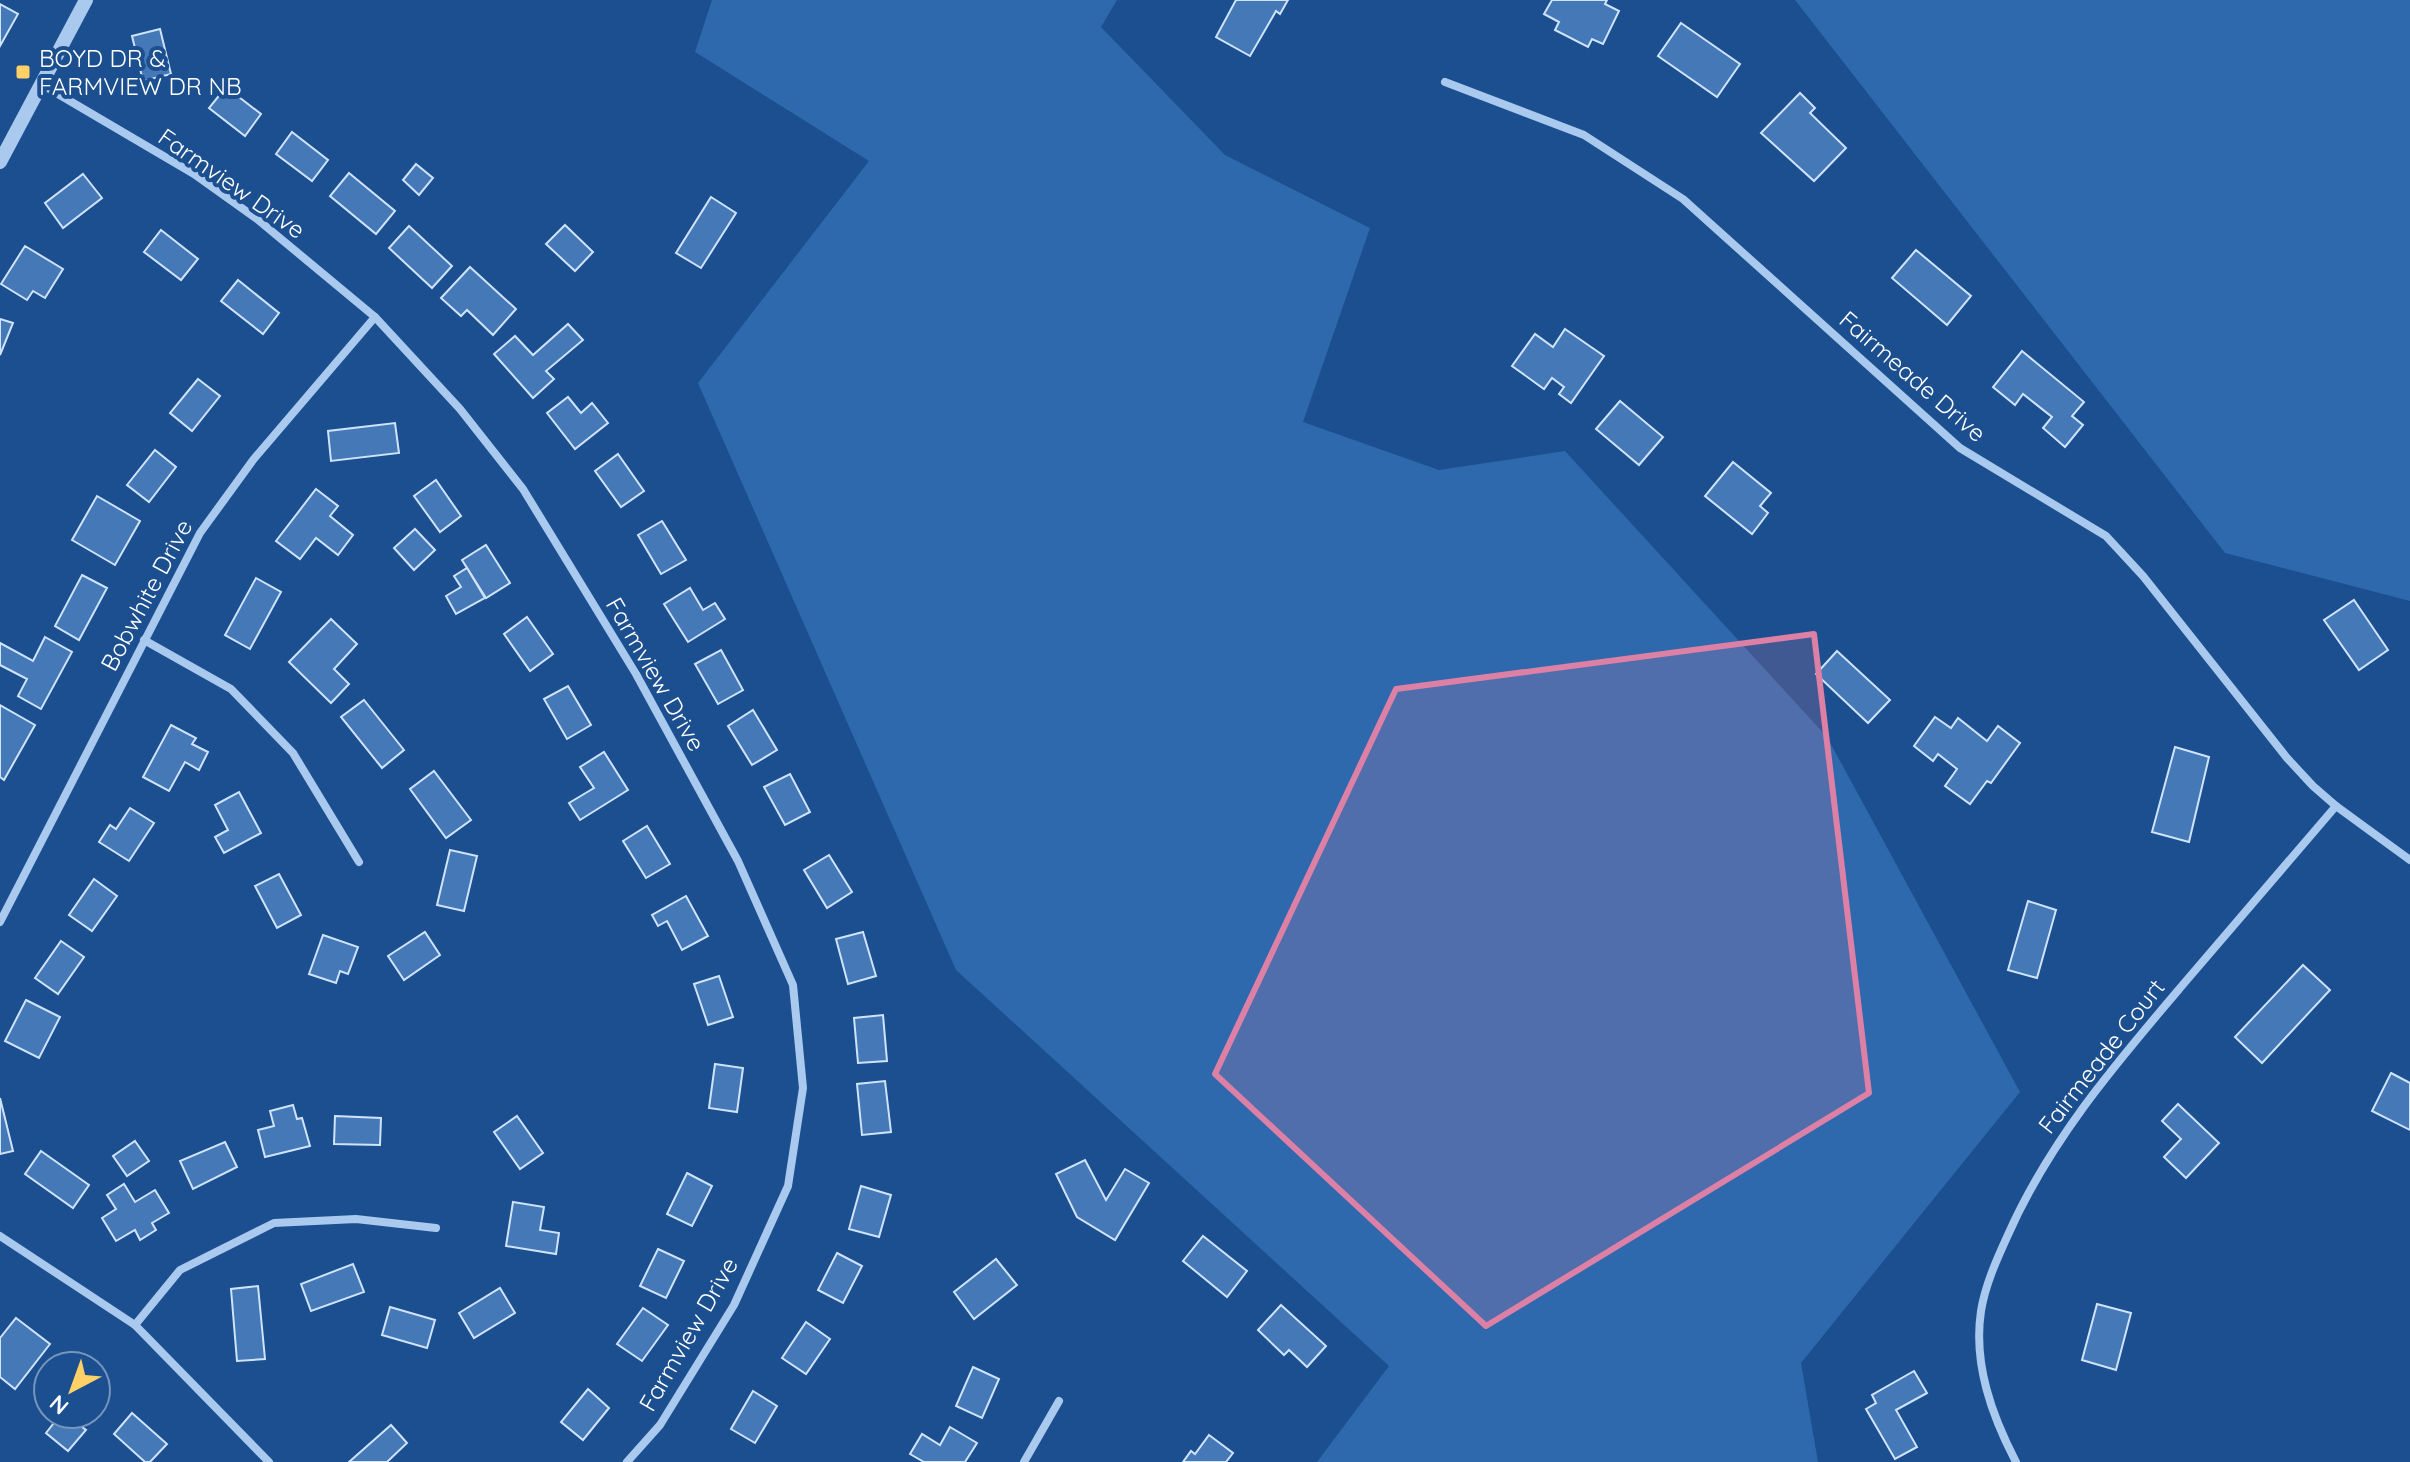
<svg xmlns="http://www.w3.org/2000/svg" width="2410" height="1462" font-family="Quicksand,sans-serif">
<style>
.green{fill:#2e69ad}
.building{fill:#4478b7;stroke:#cfe3fa;stroke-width:2}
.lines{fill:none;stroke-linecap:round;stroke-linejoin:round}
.minor{stroke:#a9c9ee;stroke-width:8}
.tertiary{stroke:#a9c9ee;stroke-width:14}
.marked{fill:#dd80a5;fill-opacity:0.2;stroke:#dd80a5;stroke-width:6;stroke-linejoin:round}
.poi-dot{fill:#ffd166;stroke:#1b4f8f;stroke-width:3}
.labels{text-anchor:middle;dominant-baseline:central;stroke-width:8;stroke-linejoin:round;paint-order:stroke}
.poi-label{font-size:24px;fill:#fff;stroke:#1b4f8f;text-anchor:start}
.street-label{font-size:24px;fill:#fff;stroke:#1b4f8f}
</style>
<rect width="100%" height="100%" fill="#1b4f8f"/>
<!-- green -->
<g class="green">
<path d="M712,0H1117L1101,27L1225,155L1370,228L1303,422L1439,470L1565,451L1827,737L2020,1092L1801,1363L1818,1462H1317L1389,1366L956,970L698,383L869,161L695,52Z"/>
<path d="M1795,0H2410V601L2225,553Z"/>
</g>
<!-- building -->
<g class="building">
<path d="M1236,0H1288L1280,14L1276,11L1250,56L1216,37Z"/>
<path d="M1552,0H1607L1605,4L1619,11L1603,44L1592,39L1588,47L1555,30L1559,22L1544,14Z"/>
<path d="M0,4L18,14L0,46Z"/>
<path d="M1681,23L1740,64L1717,97L1658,56Z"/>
<path d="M160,29L171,74L143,81L132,36Z"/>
<path d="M226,87L261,114L245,136L209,108Z"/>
<path d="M1800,93L1815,108L1810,113L1846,148L1814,181L1761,133Z"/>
<path d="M292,132L328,160L312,181L276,154Z"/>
<path d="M416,164L433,178L419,195L403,180Z"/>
<path d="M349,173L395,211L376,234L330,196Z"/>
<path d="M83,174L102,198L63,228L45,203Z"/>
<path d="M711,197L736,213L701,268L676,253Z"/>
<path d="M565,225L593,252L575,271L546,244Z"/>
<path d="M409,226L452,266L432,288L389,248Z"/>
<path d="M161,230L198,259L181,280L144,252Z"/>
<path d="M25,246L63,269L45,298L33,291L27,300L1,284Z"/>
<path d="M1916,250L1971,296L1947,325L1892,278Z"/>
<path d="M470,267L516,309L493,335L467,310L461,316L441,298Z"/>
<path d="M238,280L279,313L263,334L221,301Z"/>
<path d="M0,319L13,323L0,355Z"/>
<path d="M568,324L583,340L546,371L554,379L533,398L494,354L515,336L533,355Z"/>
<path d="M1565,329L1604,356L1571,403L1559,394L1564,387L1552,378L1544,389L1512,366L1535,334L1553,347Z"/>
<path d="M2022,351L2084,402L2072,416L2083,425L2065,447L2043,428L2052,417L2023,394L2015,405L1993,387Z"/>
<path d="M198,379L220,396L192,431L170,413Z"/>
<path d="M568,397L581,413L592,403L608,423L575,449L547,413Z"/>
<path d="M1620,401L1663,437L1639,465L1596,429Z"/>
<path d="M395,423L399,453L331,461L328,431Z"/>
<path d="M155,450L176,467L149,502L127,485Z"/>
<path d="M618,454L644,491L621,507L595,471Z"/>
<path d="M1733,462L1771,493L1760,506L1768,513L1752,534L1705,496Z"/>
<path d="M436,480L461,516L440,532L414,496Z"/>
<path d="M316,489L338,506L330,516L353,535L338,555L316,538L300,559L276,541Z"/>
<path d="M97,496L140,521L115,565L72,540Z"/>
<path d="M662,521L686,560L661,574L638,535Z"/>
<path d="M415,529L435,550L414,570L394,548Z"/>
<path d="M486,545L510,583L486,598L462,560Z"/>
<path d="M467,568L485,598L456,614L446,596L461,587L454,576Z"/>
<path d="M82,575L107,588L79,640L55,626Z"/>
<path d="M256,578L281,592L250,649L225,635Z"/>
<path d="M690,588L703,610L715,603L725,619L688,642L664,604Z"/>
<path d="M2354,600L2388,650L2359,670L2324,620Z"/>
<path d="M527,617L553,654L530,671L504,634Z"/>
<path d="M331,619L357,644L334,669L349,684L331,703L289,662Z"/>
<path d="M45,637L72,652L41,709L18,696L27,679L0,665V643L33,661Z"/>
<path d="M721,650L743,690L718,704L695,664Z"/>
<path d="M1837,651L1890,700L1868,723L1816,674Z"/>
<path d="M568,686L591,725L567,739L544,699Z"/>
<path d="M364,700L404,750L382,768L341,717Z"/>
<path d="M0,705L35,725L4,780L0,777Z"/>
<path d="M753,710L777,750L752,765L728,726Z"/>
<path d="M1935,717L1951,728L1958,718L1987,741L1998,726L2020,743L1991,783L1987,781L1970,804L1945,786L1957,769L1938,754L1933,761L1914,746Z"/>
<path d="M171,725L196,738L192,744L208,752L199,770L185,762L169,791L143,777Z"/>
<path d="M2175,747L2209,757L2189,842L2152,832Z"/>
<path d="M604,752L628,790L580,820L569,803L594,788L580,767Z"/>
<path d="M434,771L471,820L446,838L410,789Z"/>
<path d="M790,774L810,812L785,825L764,787Z"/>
<path d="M239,792L261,833L224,853L215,837L228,830L215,805Z"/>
<path d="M130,808L154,823L129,861L99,842L110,825L116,829Z"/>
<path d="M647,826L670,864L646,878L623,841Z"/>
<path d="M450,850L477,856L464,911L437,905Z"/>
<path d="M829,855L852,892L827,908L804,870Z"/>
<path d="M279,874L301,915L277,928L255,886Z"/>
<path d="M94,879L117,896L92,931L69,915Z"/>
<path d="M686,896L708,936L682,950L667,921L658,926L652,915Z"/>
<path d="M2028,901L2056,910L2037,978L2008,970Z"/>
<path d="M425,932L440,955L404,980L388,956Z"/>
<path d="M863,932L876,976L848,984L836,939Z"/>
<path d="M323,935L358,947L348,974L340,971L336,983L309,974Z"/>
<path d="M61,941L84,957L58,994L35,978Z"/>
<path d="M2303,965L2330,990L2262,1063L2235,1037Z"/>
<path d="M719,976L733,1017L708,1025L694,984Z"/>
<path d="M26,1000L60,1017L39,1058L5,1041Z"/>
<path d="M883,1015L887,1061L858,1063L854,1018Z"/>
<path d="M715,1064L743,1068L737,1112L709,1108Z"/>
<path d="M2391,1073L2410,1083V1130L2372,1111Z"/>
<path d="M885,1081L891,1132L862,1135L857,1084Z"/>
<path d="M0,1098L13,1151L0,1154Z"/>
<path d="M2178,1104L2219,1143L2186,1178L2164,1157L2181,1139L2162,1121Z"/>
<path d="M293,1105L297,1119L302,1118L310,1146L265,1157L258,1130L274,1126L270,1111Z"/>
<path d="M335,1116L381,1118L380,1145L334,1144Z"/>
<path d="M517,1116L543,1153L520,1169L494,1132Z"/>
<path d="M135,1141L149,1161L127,1176L113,1156Z"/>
<path d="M225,1142L237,1167L193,1189L180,1161Z"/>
<path d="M41,1151L89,1185L73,1208L25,1174Z"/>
<path d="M1085,1160L1106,1200L1125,1169L1149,1183L1115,1240L1077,1217L1056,1174Z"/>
<path d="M687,1173L712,1186L692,1226L667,1214Z"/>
<path d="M124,1184L135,1202L155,1190L169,1213L152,1223L156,1230L140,1240L135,1230L116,1241L102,1218L116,1209L107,1195Z"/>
<path d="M861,1186L891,1195L879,1237L849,1229Z"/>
<path d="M513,1202L544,1207L540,1230L559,1233L556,1254L506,1246Z"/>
<path d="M1203,1236L1247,1271L1227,1297L1183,1261Z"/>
<path d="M658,1249L684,1261L666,1298L640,1286Z"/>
<path d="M837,1253L862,1266L843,1303L818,1290Z"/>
<path d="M996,1259L1017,1285L974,1319L954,1292Z"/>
<path d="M353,1264L364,1292L311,1311L301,1284Z"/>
<path d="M258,1286L265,1359L237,1361L231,1289Z"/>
<path d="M500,1288L515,1313L474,1338L459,1313Z"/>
<path d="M2097,1304L2131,1313L2116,1370L2082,1360Z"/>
<path d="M1281,1305L1326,1346L1307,1367L1289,1350L1284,1355L1258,1330Z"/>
<path d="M390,1307L435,1320L427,1348L382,1335Z"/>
<path d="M643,1308L668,1325L642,1361L617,1344Z"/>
<path d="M16,1318L50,1344L15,1389L0,1377V1338Z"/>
<path d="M806,1322L830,1339L806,1374L782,1358Z"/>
<path d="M973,1367L999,1379L982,1418L956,1406Z"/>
<path d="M1914,1371L1927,1393L1896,1410L1917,1447L1895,1459L1866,1409L1876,1403L1872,1395Z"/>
<path d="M96,1382L106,1390L96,1402Z"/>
<path d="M588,1389L609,1408L583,1440L561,1422Z"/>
<path d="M753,1391L777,1406L755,1443L731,1429Z"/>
<path d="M132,1413L167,1444L150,1462H145L114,1434Z"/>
<path d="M61,1414H86L78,1424L86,1430L68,1451L46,1433Z"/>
<path d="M391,1425L407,1443L387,1462H349Z"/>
<path d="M950,1427L977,1443L965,1462H924L910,1454L922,1434L940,1445Z"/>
<path d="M1209,1435L1233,1453L1226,1462H1183L1191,1451L1195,1454Z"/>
</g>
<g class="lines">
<!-- minor -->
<g class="minor">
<path d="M1445,82L1584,135L1683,199L1960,448L2106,536L2143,576L2287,758L2313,786L2336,806L2410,860"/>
<path d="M41,84L194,174L257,219L375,317L460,409L523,489L636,674L738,861L793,985L803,1088L788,1186L734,1305L660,1425L627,1462"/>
<path d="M144,640L231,689L293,753L359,862"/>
<path d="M0,922L200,533L253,460L375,317"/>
<path d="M0,1236L135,1325L269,1462"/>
<path d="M135,1325L180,1270L274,1223L356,1219L436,1228"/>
<path d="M1024,1462L1059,1401"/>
<path d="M2016,1462C1992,1416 1973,1364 1981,1311C1985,1286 1996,1261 2007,1237C2050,1139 2118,1061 2186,981C2236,922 2286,864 2336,806"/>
</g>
<!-- tertiary -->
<path class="tertiary" d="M0,162L86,0"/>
</g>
<!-- marked area -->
<path class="marked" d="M1814,634L1869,1093L1486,1326L1215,1074L1396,689Z"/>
<!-- markers -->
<rect class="poi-dot" x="15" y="64" width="16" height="16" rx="4"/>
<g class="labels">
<!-- poi labels -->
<g class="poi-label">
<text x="39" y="58">BOYD DR &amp;<tspan x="39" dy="28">FARMVIEW DR NB</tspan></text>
</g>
<!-- street labels -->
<g class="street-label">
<text transform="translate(232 183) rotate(35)">Farmview Drive</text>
<text transform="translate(1913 376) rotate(41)">Fairmeade Drive</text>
<text transform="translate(146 595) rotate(-62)">Bobwhite Drive</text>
<text transform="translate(656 674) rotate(60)">Farmview Drive</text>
<text transform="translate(2101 1056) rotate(-52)">Fairmeade Court</text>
<text transform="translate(688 1334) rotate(-60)">Farmview Drive</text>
</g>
</g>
<!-- north arrow -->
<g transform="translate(72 1390) rotate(221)"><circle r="38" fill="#1b4f8f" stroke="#7695bc" stroke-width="2"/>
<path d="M0-6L14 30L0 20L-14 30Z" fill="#ffd166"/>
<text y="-12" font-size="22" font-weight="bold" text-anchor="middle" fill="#ffffff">N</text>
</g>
</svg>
